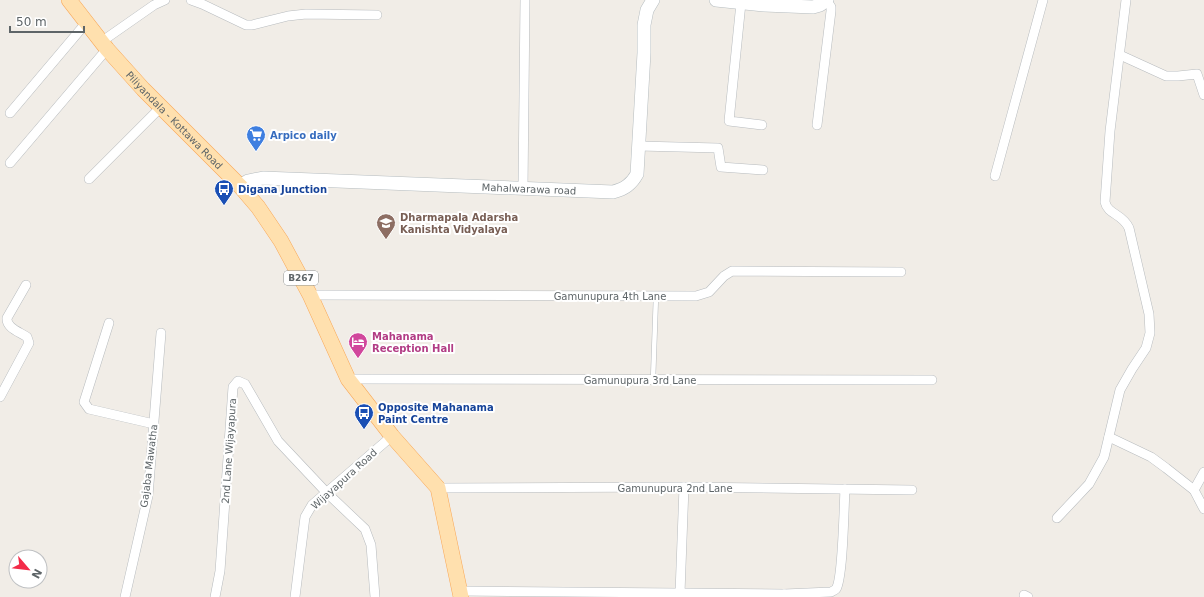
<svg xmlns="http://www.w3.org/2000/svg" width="1204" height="597" font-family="'DejaVu Sans',sans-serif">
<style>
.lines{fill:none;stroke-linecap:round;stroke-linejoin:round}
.lane-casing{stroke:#b7bbbe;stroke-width:5.5}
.street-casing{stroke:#b7bbbe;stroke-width:10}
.secondary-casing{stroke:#b5bcbf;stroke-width:14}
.primary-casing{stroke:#f9a858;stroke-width:16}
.lane{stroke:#fff;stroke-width:4.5}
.street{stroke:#fff;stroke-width:9}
.secondary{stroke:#fff;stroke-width:13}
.primary{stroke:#ffe0ae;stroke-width:15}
.labels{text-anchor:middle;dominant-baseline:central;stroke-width:4;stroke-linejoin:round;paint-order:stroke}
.shield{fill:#fff;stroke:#8e9395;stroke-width:1}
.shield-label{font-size:9px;font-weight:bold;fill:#5e6568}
.street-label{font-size:10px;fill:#5e6568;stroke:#fff}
.shop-label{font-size:10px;font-weight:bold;fill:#366cbe;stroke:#fff;text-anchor:start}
.transit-label{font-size:10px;font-weight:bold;fill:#164399;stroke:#fff;text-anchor:start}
.education-label{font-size:10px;font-weight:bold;fill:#785e54;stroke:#fff;text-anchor:start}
.hotel-label{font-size:10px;font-weight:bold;fill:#b23c85;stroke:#fff;text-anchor:start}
</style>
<rect width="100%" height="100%" fill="#f1ede7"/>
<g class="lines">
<defs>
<path id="lane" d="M653,380L656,296"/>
<g id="street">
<path d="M191,0L202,4L246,25H252L288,16L306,14L377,15"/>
<path d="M741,3L729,121L762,125"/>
<path d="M101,42L154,5L165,0"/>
<path d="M1120,55L1166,76H1178L1197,74L1204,95"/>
<path d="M10,113L86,23"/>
<path d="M817,125L831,11V7L827,1"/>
<path d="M639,146L718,148L721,167L763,170"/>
<path d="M10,163L107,49"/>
<path d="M995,176L1043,0"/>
<path d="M89,179L161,107"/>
<path d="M523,189L525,0"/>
<path d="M310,295L696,296L709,292L724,276L732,271L901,272"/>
<path d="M109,323L84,402L89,409L154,424"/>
<path d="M348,379L932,380"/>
<path d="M0,397L29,343L27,337C20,332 6,328 7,318L26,285"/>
<path d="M1109,437L1151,457L1166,468L1194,490L1204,509"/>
<path d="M438,488L684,487L912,490"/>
<path d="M1194,490L1204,472"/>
<path d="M1057,518L1089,484L1104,457L1120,390L1132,369L1146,348L1150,333L1149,314L1129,228C1122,213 1108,215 1105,202L1110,131L1126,0"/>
<path d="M460,591L784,594V597"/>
<path d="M680,593L684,487"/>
<path d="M784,594L831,592C833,591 835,590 836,589C843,579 844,505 845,489"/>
<path d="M1024,595L1028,597"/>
<path d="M125,597L148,496L161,333"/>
<path d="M215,597L220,571L233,387L238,381L245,384L278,441L326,492L365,529L371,545L375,597"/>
<path d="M295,597L305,517L312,505L392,436"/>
</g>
<g id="secondary">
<path d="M716,0L764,5L813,7L820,5L827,0"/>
<path id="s1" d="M240,186L248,181L263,178L613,192C624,189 631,185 637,174L644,53V25L647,10L653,0"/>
</g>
<g id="primary">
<path id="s2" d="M69,0L107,49L143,89L240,186L258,207L281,241L310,295L348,379L392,436L438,488L461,597"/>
</g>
</defs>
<!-- lane casing -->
<use href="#lane" class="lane-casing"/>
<!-- street casing -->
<use href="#street" class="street-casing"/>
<!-- secondary casing -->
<use href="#secondary" class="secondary-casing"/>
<!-- primary casing -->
<use href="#primary" class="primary-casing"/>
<!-- lane -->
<use href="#lane" class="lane"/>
<!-- street -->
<use href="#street" class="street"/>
<!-- secondary -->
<use href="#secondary" class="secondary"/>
<!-- primary -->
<use href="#primary" class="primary"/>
</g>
<!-- icons -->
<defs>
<symbol id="supermarket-pin" viewBox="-11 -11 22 30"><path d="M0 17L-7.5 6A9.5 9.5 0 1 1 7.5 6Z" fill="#3f7fe0" stroke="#fff"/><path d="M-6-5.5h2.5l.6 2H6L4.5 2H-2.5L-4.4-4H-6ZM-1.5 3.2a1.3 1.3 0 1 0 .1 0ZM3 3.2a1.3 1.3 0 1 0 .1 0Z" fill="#fff"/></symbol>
<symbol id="bus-pin" viewBox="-11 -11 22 30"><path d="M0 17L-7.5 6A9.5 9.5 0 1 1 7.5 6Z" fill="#1a4fb4" stroke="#fff"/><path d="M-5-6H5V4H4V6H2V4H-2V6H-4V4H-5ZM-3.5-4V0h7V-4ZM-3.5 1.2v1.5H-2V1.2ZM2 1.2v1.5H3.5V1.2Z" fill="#fff"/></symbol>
<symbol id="school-pin" viewBox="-11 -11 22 30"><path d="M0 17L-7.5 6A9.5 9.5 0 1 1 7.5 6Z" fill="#8d6e63" stroke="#fff"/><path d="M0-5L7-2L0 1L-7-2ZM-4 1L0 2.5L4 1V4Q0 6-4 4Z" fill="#fff"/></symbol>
<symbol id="hotel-pin" viewBox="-11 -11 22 30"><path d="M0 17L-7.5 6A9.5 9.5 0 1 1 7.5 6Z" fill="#d1479c" stroke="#fff"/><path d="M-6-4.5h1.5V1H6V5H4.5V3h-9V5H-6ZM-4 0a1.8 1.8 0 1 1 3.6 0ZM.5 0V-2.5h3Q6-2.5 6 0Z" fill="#fff"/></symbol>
</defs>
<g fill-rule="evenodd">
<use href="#supermarket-pin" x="245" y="124" width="22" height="30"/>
<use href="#bus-pin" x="213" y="178" width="22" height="30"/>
<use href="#school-pin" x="375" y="212" width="22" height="30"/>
<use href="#hotel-pin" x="347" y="331" width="22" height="30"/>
<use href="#bus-pin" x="353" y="402" width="22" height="30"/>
</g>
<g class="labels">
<!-- shield labels -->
<rect class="shield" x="284" y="271" width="34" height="14" rx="3"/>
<g class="shield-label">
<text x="301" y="278">B267</text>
</g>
<!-- street labels -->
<g class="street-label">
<text stroke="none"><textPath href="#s2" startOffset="160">Piliyandala - Kottawa Road</textPath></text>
<text stroke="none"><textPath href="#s1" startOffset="291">Mahalwarawa road</textPath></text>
<text x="610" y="296">Gamunupura 4th Lane</text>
<text x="640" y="380">Gamunupura 3rd Lane</text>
<text transform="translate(229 451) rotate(-86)">2nd Lane Wijayapura</text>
<text transform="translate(149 466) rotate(-83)">Gajaba Mawatha</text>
<text transform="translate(344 479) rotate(-42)">Wijayapura Road</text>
<text x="675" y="488">Gamunupura 2nd Lane</text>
</g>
<!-- shop labels -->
<g class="shop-label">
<text x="270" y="135">Arpico daily</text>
</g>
<!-- transit labels -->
<g class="transit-label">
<text x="238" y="189">Digana Junction</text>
<text x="378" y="407">Opposite Mahanama<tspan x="378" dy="12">Paint Centre</tspan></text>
</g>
<!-- education labels -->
<g class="education-label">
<text x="400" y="217">Dharmapala Adarsha<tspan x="400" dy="12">Kanishta Vidyalaya</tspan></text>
</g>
<!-- hotel labels -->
<g class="hotel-label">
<text x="372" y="336">Mahanama<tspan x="372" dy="12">Reception Hall</tspan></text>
</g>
</g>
<!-- north arrow -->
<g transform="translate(28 569) rotate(118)"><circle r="19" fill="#ffffff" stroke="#bfc1c3"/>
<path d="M0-3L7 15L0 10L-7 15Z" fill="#f32b48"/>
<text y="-6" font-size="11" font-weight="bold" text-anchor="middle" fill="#5e6568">N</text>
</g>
<!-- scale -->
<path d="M10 26v6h74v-6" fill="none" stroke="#5e6568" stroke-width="2"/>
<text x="16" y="26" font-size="12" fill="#5e6568" stroke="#ffffff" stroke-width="3" paint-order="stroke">50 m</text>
</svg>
